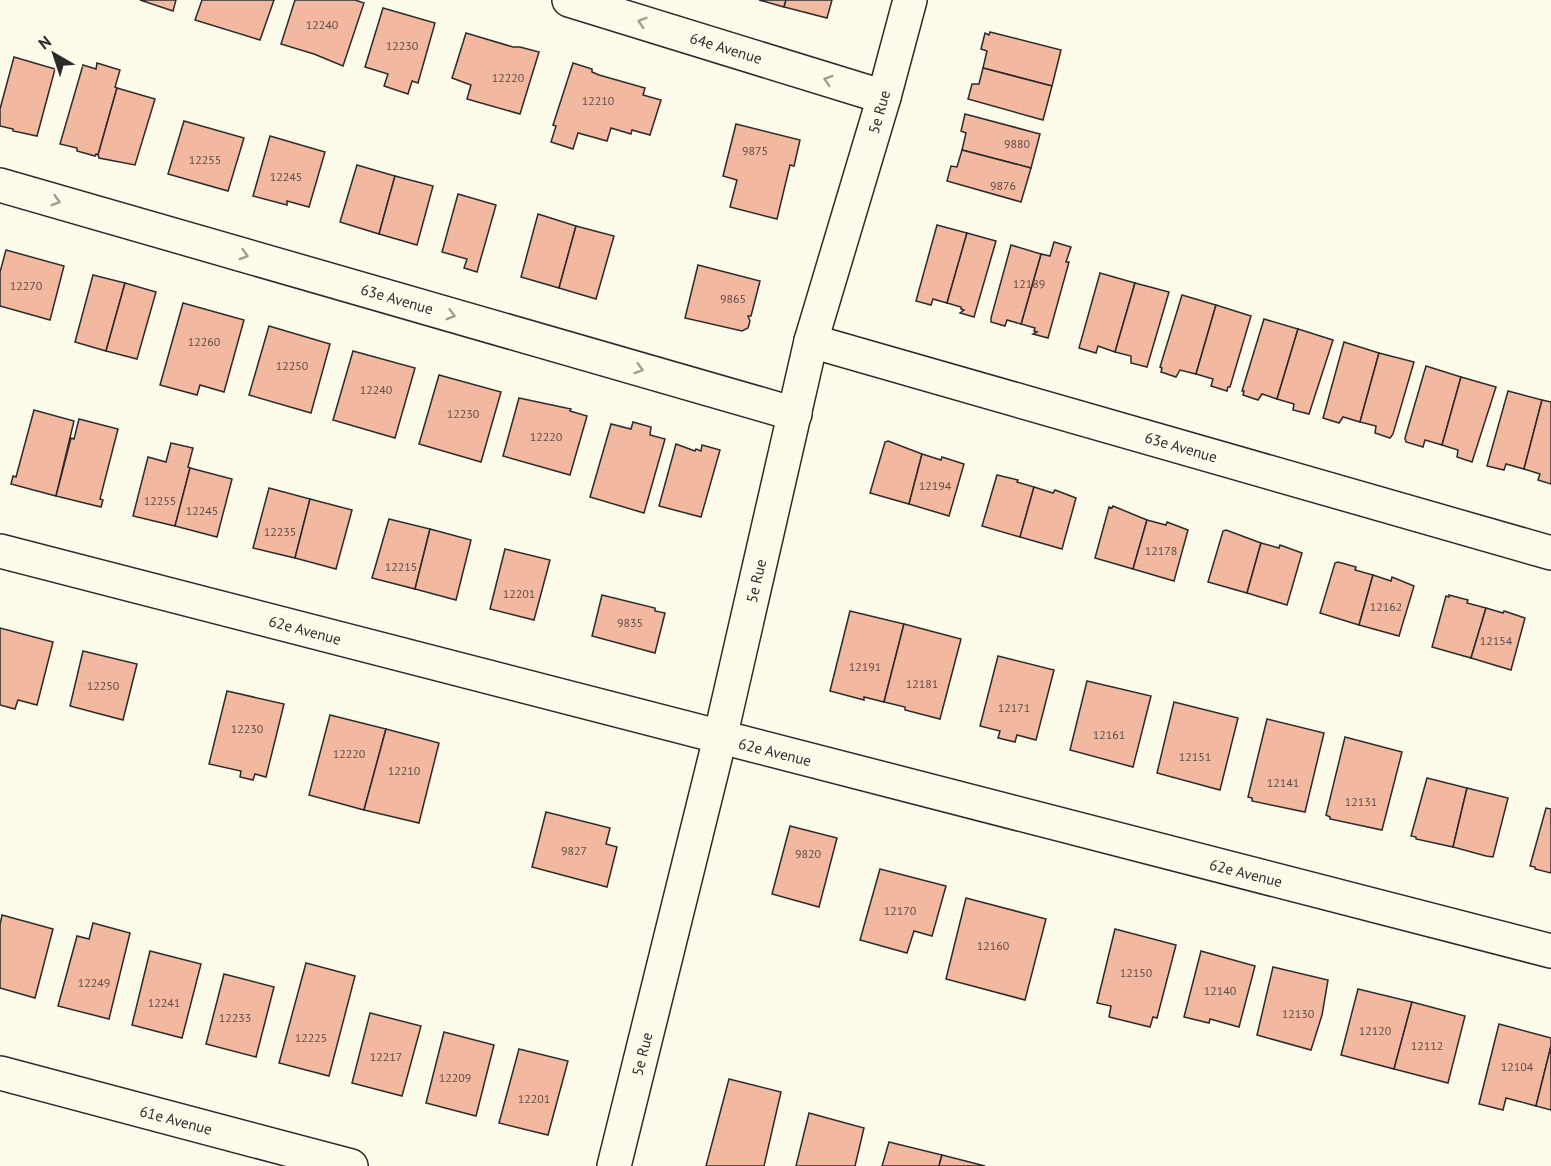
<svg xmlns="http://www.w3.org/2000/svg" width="1551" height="1166" font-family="'PT Sans',sans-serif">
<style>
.building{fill:#f2b8a0;stroke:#2b2b2b;stroke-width:1.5}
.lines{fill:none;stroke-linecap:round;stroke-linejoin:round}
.minor-casing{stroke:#2b2b2b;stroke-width:36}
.minor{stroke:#fdfbea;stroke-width:33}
.oneway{stroke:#9e9d94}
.labels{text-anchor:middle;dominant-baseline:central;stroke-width:4.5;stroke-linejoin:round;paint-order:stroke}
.number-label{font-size:12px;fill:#5d4e48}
.street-label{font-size:15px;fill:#2b2b2b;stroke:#fdfbea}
</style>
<rect width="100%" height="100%" fill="#fdfbea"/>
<!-- building -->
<g class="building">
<path d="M140,0H176L173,11Z"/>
<path d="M202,0H274L260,40L195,20Z"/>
<path d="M295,0H355L364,3L343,66L314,54L281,44Z"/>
<path d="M759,0H786L784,7Z"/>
<path d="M786,0H832L827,18L784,7Z"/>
<path d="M383,8L435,23L418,83L412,81L408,94L384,86L388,74L365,67Z"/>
<path d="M990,32L1061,50L1052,86L983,68L987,51L981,49L985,33L989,35Z"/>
<path d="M466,33L513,47H520L539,52L520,114L467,99L471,85L452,78Z"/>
<path d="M14,57L55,69L37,136L13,131V129L0,126V109Z"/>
<path d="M97,63L120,70L115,87L117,88L98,155L96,154L95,156L77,151V148L60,144L83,65L96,69Z"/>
<path d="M573,63L592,69V72L599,75L645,88L643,95L661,100L650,135L632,130L631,134L611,128L607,141L578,133L573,149L551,142L556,126L553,125Z"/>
<path d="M983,68L1052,86L1043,120L968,99L972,84H979Z"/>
<path d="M117,88L155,99L135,165L99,158L98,155Z"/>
<path d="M965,114L1040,134L1031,168L962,150L966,133L961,131Z"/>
<path d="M184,121L244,138L228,191L168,174Z"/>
<path d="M736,124L800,140L794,166L790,165L777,219L730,207L737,180L723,176Z"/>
<path d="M270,136L325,152L309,207L287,201V205L253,196Z"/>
<path d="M962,150L1031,168L1021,202L947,181L951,166L957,167Z"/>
<path d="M357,165L395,176L379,234L340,222Z"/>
<path d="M395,176L433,186L417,245L379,234Z"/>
<path d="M458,194L496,205L477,272L464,268L467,259L442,252Z"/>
<path d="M538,214L576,226L559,288L521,277Z"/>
<path d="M937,225L967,233L947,303L933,299L931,305L916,301Z"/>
<path d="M576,226L614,236L596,299L559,288Z"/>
<path d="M967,233L996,241L974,317L960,313L964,310L961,309V307L947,303Z"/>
<path d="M1054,242L1071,247L1066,262H1069L1048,338L1033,334L1037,332L1034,331L1035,328L1021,324L1041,254L1050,256Z"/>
<path d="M1011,245L1041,254L1021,324L1007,320L1005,326L991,322V318Z"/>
<path d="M6,250L64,266L50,320L0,306V272Z"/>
<path d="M698,265L760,281L751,316H748L750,321L748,328L742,331L685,318Z"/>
<path d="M1100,273L1135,283L1115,352L1098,346L1096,353L1079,348Z"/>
<path d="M93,275L125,283L106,351L75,342Z"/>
<path d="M125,283L156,292L137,359L106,351Z"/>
<path d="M1135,283L1169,292L1147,367L1131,363V356L1115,352Z"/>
<path d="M1182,295L1216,305L1196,374L1180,370L1176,377L1161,372L1162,368L1160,367Z"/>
<path d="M183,303L244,320L224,392L200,385L197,395L160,385Z"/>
<path d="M1216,305L1251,316L1230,387H1228L1227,391L1211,386L1213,379L1196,374Z"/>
<path d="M1264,319L1298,329L1277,399L1262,394L1258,400L1243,395L1244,391H1242Z"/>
<path d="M269,326L330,344L311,413L249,395Z"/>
<path d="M1298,329L1333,340L1309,414L1293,410L1294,404L1277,399Z"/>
<path d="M1344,342L1379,353L1360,422L1343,417L1339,423L1323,418Z"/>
<path d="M353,351L415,368L395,438L333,420Z"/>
<path d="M1379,353L1414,362L1393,434L1390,438L1375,433L1376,426L1360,422Z"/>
<path d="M1426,366L1461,377L1442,445L1425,440L1423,447L1406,442L1405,438Z"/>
<path d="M439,375L501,392L481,462L419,444Z"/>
<path d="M1461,377L1496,387L1472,462L1457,457L1458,450L1442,445Z"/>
<path d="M1508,391L1542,400L1524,469L1506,464L1504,470L1487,466Z"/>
<path d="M519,398L571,409L570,411L587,416L570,475L503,456Z"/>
<path d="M1542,400L1551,402V484L1538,480L1540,474L1524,469Z"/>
<path d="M34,410L74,421L56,496L11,484L13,476L16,477Z"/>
<path d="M79,419L118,429L100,499L103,500L101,507L56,496L71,438L74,439Z"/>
<path d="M633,422L651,427L650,435L665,439L644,513L590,497L611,424L631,429Z"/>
<path d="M888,441L922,454L909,504L870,493L885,442Z"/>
<path d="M171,443L193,448L188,467L190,468L175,526L133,516L148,457L166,462Z"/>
<path d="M676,444L695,451L696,449L701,451L702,445L720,450L701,517L659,506Z"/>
<path d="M922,454L941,460L942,457L964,464L949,516L909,504Z"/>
<path d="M190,468L232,479L217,537L175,526Z"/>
<path d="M997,475L1018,480L1017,482L1034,487L1020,537L982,526Z"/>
<path d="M1034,487L1053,493L1055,490L1076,498L1062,549L1020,537Z"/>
<path d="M269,488L310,499L295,558L253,548Z"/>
<path d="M310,499L352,510L336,569L295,558Z"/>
<path d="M1113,506L1147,520L1133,569L1095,558L1109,507L1112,508Z"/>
<path d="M389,519L430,529L415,589L372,578Z"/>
<path d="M1147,520L1166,525L1167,522L1188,530L1174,581L1133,569Z"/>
<path d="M430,529L471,540L456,600L415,589Z"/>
<path d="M1226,530L1261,543L1247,593L1208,582L1223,531Z"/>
<path d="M1261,543L1279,548L1280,545L1302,553L1287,605L1247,593Z"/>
<path d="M505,549L550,560L534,620L490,609Z"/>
<path d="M1338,562L1356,567L1355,570L1373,575L1359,625L1320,613L1335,563Z"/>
<path d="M1373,575L1391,581L1392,577L1414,586L1399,636L1359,625Z"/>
<path d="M602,595L655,608V611L665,613L655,653L592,636Z"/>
<path d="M1449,595L1468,600L1467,603L1486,608L1471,658L1432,647L1446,596L1449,597Z"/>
<path d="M1486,608L1503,613L1504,611L1525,618L1511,670L1471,658Z"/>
<path d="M850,611L904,624L884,702L864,697V700L830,691Z"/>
<path d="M904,624L961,639L940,719L905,710V707L884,702Z"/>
<path d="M0,628L53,642L37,705L18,700L15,709L0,705Z"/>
<path d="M83,651L137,664L123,720L70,706Z"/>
<path d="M998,656L1054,670L1036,740L1017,735L1015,742L998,738L1000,731L980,726Z"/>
<path d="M1087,681L1151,696L1133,767L1070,750Z"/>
<path d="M227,691L284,704L266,777L255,774L253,780L240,777L241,771L209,764Z"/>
<path d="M1174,702L1238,718L1220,790L1157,773Z"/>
<path d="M330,715L386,729L364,810L309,795Z"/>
<path d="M1267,719L1324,733L1305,812L1252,801V798L1248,797Z"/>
<path d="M386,729L439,743L419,823L364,810Z"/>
<path d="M1345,737L1402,752L1382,830L1330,819V817L1326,815Z"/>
<path d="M1427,778L1467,788L1453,847L1416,839V837L1411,836Z"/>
<path d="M1467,788L1508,798L1493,857L1486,856L1453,847Z"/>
<path d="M1546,808L1551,809V873L1535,869V867L1530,866Z"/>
<path d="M546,812L610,828L606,844L617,847L607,887L532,867Z"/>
<path d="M790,826L837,838L819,907L772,894Z"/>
<path d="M880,869L946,886L932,936L914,931L907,953L860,940Z"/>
<path d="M966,898L1046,919L1025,1000L946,979Z"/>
<path d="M2,915L53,929L35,998L0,988V925Z"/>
<path d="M93,923L130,933L109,1019L58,1006L77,936L89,939Z"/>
<path d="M1115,929L1176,945L1157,1018L1153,1017L1150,1027L1109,1017L1111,1006L1097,1003Z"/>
<path d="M150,951L201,964L182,1038L132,1025Z"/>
<path d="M1201,951L1255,966L1239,1027L1210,1019L1209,1023L1184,1017Z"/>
<path d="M306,963L355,976L329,1076L279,1063Z"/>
<path d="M1273,967L1328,980L1322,1015L1311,1050L1257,1035Z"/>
<path d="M224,974L274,987L256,1057L206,1044Z"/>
<path d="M1358,989L1412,1002L1394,1069L1341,1055Z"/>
<path d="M1412,1002L1465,1016L1448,1083L1394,1069Z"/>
<path d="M370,1013L421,1026L402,1096L352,1083Z"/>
<path d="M1499,1024L1551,1038V1046L1536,1106L1506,1098L1503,1110L1479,1104Z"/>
<path d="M444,1032L494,1045L476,1116L426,1103Z"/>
<path d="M1551,1046V1110L1536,1106Z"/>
<path d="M519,1049L568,1061L548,1135L499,1123Z"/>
<path d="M729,1079L781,1092L764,1166H706Z"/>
<path d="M809,1113L864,1128L855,1166H796Z"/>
<path d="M889,1142L942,1155L939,1166H882Z"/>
<path d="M942,1155L985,1166H939Z"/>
</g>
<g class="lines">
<defs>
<g id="minor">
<path d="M569,0L884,97"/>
<path d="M0,185L795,414"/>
<path d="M811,341L1551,553"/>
<path d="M0,551L1551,951"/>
<path d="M0,1073L351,1166"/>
<path d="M614,1166L720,738L811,341L884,97L910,0"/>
</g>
</defs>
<!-- minor casing -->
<use href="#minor" class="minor-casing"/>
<!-- minor -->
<use href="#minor" class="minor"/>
</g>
<!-- one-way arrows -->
<defs><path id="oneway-chevron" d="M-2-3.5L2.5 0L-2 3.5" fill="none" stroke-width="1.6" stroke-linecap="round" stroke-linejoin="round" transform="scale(1.5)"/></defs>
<g class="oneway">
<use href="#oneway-chevron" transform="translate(642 22) rotate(-163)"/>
<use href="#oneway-chevron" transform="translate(828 80) rotate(-163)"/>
<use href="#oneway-chevron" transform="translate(56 201) rotate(16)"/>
<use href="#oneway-chevron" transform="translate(244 255) rotate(16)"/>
<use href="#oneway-chevron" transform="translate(451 315) rotate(16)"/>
<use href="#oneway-chevron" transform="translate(639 369) rotate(16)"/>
</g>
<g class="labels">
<!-- number labels -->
<g class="number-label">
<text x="322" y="24">12240</text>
<text x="402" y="45">12230</text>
<text x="508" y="77">12220</text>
<text x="598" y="100">12210</text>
<text x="1017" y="143">9880</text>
<text x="755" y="150">9875</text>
<text x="205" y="159">12255</text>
<text x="286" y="176">12245</text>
<text x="1003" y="185">9876</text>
<text x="1029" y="283">12189</text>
<text x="26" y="285">12270</text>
<text x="733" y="298">9865</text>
<text x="204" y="341">12260</text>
<text x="292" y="365">12250</text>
<text x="376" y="389">12240</text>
<text x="463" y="413">12230</text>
<text x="546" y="436">12220</text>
<text x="935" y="485">12194</text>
<text x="160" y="500">12255</text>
<text x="202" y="510">12245</text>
<text x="280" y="531">12235</text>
<text x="1161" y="550">12178</text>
<text x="401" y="566">12215</text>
<text x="519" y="593">12201</text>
<text x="1386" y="606">12162</text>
<text x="630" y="622">9835</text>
<text x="1496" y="640">12154</text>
<text x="865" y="666">12191</text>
<text x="922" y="683">12181</text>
<text x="103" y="685">12250</text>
<text x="1014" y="707">12171</text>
<text x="247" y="728">12230</text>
<text x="1109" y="734">12161</text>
<text x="349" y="753">12220</text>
<text x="1195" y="756">12151</text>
<text x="404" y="770">12210</text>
<text x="1283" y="782">12141</text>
<text x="1361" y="801">12131</text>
<text x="574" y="850">9827</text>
<text x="808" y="853">9820</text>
<text x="900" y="910">12170</text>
<text x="993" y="945">12160</text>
<text x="1136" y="972">12150</text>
<text x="94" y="982">12249</text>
<text x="1220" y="990">12140</text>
<text x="164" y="1002">12241</text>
<text x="1298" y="1013">12130</text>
<text x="235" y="1017">12233</text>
<text x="1375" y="1030">12120</text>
<text x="311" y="1037">12225</text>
<text x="1427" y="1045">12112</text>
<text x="386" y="1056">12217</text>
<text x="1517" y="1066">12104</text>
<text x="455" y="1077">12209</text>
<text x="534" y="1098">12201</text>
</g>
<!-- street labels -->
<g class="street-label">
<text transform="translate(726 48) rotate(17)">64e Avenue</text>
<text transform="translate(879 112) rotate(-74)">5e Rue</text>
<text transform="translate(397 299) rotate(16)">63e Avenue</text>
<text transform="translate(1181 447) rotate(16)">63e Avenue</text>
<text transform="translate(756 581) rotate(-77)">5e Rue</text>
<text transform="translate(305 630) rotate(15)">62e Avenue</text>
<text transform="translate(775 752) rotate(14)">62e Avenue</text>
<text transform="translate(1246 873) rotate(14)">62e Avenue</text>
<text transform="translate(642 1054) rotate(-76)">5e Rue</text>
<text transform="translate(176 1120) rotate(15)">61e Avenue</text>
</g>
</g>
<!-- north arrow -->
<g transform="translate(54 54) rotate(321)" stroke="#fdfbea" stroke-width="4.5" paint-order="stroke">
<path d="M0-4.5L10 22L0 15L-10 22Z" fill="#2b2b2b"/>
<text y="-9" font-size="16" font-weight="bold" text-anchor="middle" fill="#2b2b2b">N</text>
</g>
</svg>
